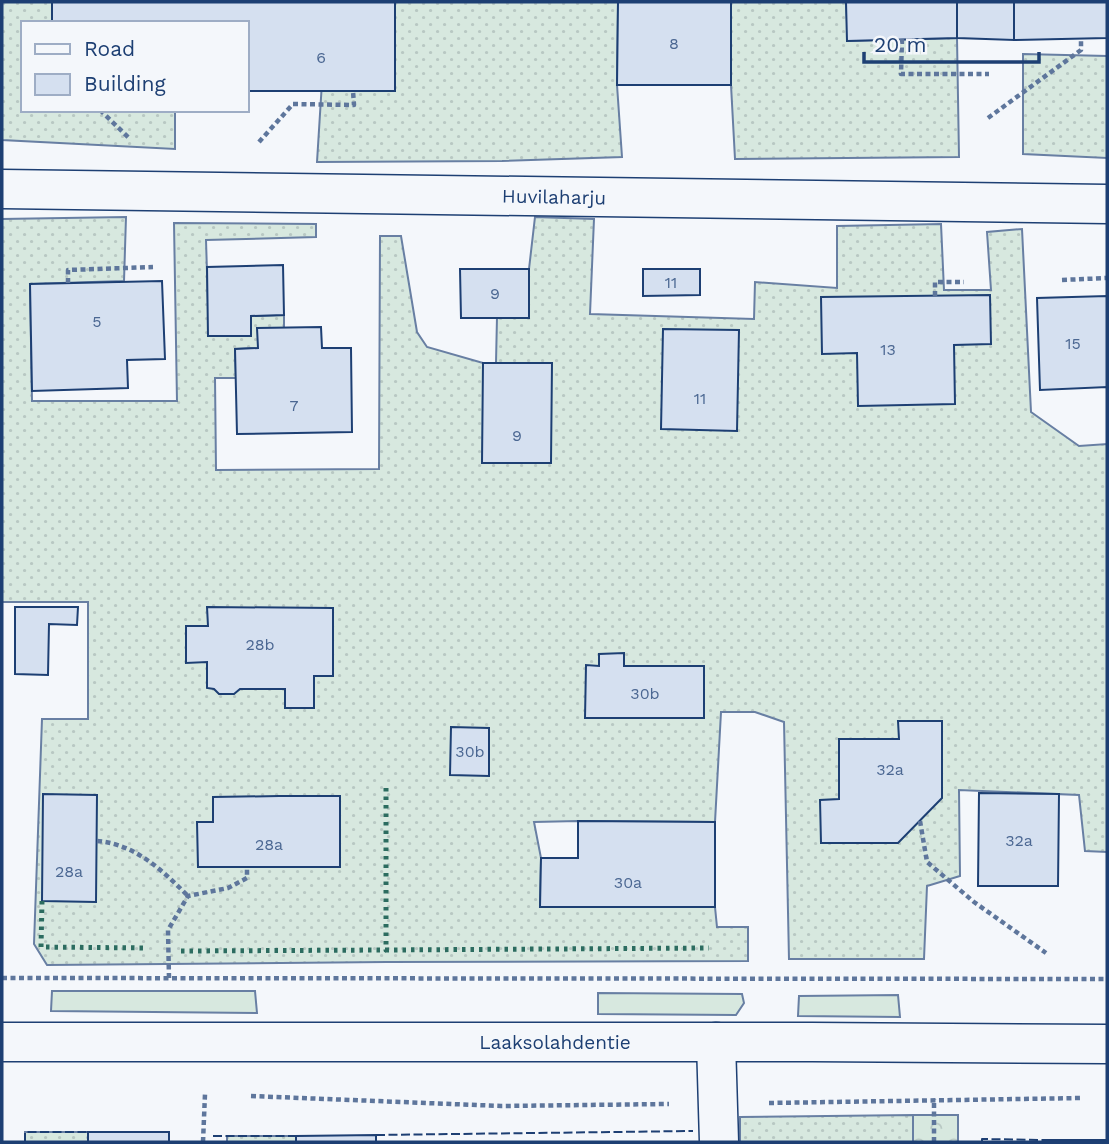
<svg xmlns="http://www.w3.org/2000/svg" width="1109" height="1144" font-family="'Work Sans',sans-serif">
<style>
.grass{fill:#d7e8df;stroke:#687fa3;stroke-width:2}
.forest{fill:url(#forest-crowns);stroke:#687fa3;stroke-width:2}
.garden{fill:url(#garden-dots);stroke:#687fa3;stroke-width:2}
.building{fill:#d5e0f0;stroke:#1d3f73;stroke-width:2}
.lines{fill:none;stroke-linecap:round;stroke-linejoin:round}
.minor-casing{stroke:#1d3f73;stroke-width:41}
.path{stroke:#5e769c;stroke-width:4.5;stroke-dasharray:5 3.5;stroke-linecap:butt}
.minor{stroke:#f4f7fb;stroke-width:38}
.hedge{stroke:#2c6c60;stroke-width:5;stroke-dasharray:3.5 5;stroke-linecap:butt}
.fence{stroke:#1d3f73;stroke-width:2;stroke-dasharray:9 3.5;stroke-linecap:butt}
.labels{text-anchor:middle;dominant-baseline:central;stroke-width:5;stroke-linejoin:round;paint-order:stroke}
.number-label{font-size:16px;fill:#4b6792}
.street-label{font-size:19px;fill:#1d3f73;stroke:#f4f7fb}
</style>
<defs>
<pattern id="forest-crowns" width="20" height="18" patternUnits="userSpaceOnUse" patternTransform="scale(1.75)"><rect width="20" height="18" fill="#d7e8df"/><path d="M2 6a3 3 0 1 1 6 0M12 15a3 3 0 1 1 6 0" fill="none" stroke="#b8c8c3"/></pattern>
<pattern id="garden-dots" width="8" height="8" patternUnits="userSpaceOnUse" patternTransform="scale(1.75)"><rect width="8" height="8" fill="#d7e8df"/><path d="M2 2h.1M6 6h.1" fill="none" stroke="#b8c8c3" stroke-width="1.8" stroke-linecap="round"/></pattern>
</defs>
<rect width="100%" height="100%" fill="#f4f7fb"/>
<!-- grass -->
<g class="grass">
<path d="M52,991H255L257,1013L51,1011Z"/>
<path d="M598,993L742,994L744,1003L736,1015L598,1014Z"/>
<path d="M898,995L900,1017L798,1016L799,996Z"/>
</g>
<!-- forest -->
<rect class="forest" x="913" y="1115" width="45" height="27"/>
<!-- garden -->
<g class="garden">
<path d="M2,2H175V23H23V110H175V149L2,140Z"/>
<path d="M327,2H618L617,85L622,157L502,161L317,162Z"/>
<path d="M731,2H846L848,41L957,38L959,157L735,159L731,85Z"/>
<path d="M1023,54L1107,56V158L1023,154Z"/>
<path d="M126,217L124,281L30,284L32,401H177L174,223L316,224V237L206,240L209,336H251V316L284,315V328H258V348L235,349L236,378H215L216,470L379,469L380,236H401L417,332L427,347L483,363H496L497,317L529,269L535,217L594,219L590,314L754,319L755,282L837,288V226L941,224L944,290H991L987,232L1022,229L1031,412L1079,446L1107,444V852L1085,851L1079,795L959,790L960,876L927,886L924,959H789L784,722L755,712H721L715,822L578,821L534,822L541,858L540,906L715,907L717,927H748V961L386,962L47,965L34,944L42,719H88V602H2V219Z"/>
<path d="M913,1115V1142H740V1117Z"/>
<rect x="25" y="1132" width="63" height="10"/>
<rect x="227" y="1136" width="69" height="6"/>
</g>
<!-- building -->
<g class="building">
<path d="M52,2H395V91H247V23H52Z"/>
<path d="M618,2H731V85H617Z"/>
<path d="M846,2H957V38L847,41Z"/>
<path d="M957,2H1014V40L957,38Z"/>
<path d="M1014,2H1107V38L1014,40Z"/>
<path d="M283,265L284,315L251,316V336H208L207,267Z"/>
<path d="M460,269H529V318H461Z"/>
<path d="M643,269H700V295L643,296Z"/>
<path d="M162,281L165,359L127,360L128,388L32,391L30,284Z"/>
<path d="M990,295L991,344L954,345L955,404L858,406L857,353L822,354L821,297Z"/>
<path d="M1107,296V392V387L1040,390L1037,298Z"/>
<path d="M321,327L322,348H351L352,432L237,434L235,349L258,348L257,328Z"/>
<path d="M663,329L739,330L737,431L661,429Z"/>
<path d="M483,363H552L551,463H482Z"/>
<path d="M15,607H78L77,625L49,624L48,675L15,674Z"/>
<path d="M207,607L333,608V676H314V708H285V689H240L234,694H219L214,689L207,688V662L186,663V626H208Z"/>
<path d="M624,653V666H704V718H585L586,665L599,666V654Z"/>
<path d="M898,721H942V798L898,843H821L820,800L839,799V739H899Z"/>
<path d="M451,727L489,728V776L450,775Z"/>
<path d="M979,793L1059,794L1058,886H978Z"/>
<path d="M43,794L97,795L96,902L42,901Z"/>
<path d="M279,796H340V867H198L197,822H213V797Z"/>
<path d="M578,821L715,822V907H540L541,858H578Z"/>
<rect x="88" y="1132" width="81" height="10"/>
<path d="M376,1135V1142H296V1136Z"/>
<rect x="1045" y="1140" width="62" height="2"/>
</g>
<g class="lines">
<defs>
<g id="minor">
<path d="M2,189L1107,204"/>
<path d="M2,1042H812L1107,1044"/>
<path d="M716,1042L719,1142"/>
</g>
</defs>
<!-- minor casing -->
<use href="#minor" class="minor-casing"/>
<!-- path -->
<g class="path">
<path d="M902,39L901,74H989"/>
<path d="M100,110L130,139"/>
<path d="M988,118L1081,50V38"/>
<path d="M259,142L293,104L354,105L353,91"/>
<path d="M1062,280L1107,278"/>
<path d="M68,283V270L153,267"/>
<path d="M935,296V282H964"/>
<path d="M920,821L927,862L974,902L1046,953"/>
<path d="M97,841C135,844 162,870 188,896"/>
<path d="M2,978L1107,979"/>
<path d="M169,978L168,930L188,896L228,888L247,878V867"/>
<path d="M251,1096L501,1106L669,1104"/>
<path d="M769,1103L1082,1098"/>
<path d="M203,1142L205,1094"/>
<path d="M934,1142V1099"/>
</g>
<!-- minor -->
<use href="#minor" class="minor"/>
<!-- hedge -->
<g class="hedge">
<path d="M386,788V950L709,948"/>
<path d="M42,901L41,947L148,948"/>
<path d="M181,951L386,950"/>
</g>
<!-- fence -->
<g class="fence">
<path d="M376,1135L693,1131"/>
<path d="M213,1136H296"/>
<path d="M25,1142V1132H88"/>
<path d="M982,1142V1139L1045,1140"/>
</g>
</g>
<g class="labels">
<!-- number labels -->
<g class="number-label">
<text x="674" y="43">8</text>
<text x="321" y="57">6</text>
<text x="671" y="282">11</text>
<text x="495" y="293">9</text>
<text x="97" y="321">5</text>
<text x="1073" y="343">15</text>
<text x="888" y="349">13</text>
<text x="700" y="398">11</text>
<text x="294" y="405">7</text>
<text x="517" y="435">9</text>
<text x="260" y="644">28b</text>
<text x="645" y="693">30b</text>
<text x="470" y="751">30b</text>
<text x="890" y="769">32a</text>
<text x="1019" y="840">32a</text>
<text x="269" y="844">28a</text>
<text x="69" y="871">28a</text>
<text x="628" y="882">30a</text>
</g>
<!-- street labels -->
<g class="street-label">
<text transform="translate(554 197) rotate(1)">Huvilaharju</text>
<text x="555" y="1042">Laaksolahdentie</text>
</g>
</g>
<!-- border -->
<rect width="1109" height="1144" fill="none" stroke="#1d3f73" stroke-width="7"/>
<!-- legend -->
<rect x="21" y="21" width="228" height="91" fill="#f4f7fb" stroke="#9eadc5" stroke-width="2"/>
<rect x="35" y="44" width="35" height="10" fill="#f4f7fb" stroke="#9eadc5" stroke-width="2"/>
<text x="84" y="56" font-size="21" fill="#1d3f73">Road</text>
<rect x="35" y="74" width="35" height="21" fill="#d5e0f0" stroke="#9eadc5" stroke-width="2"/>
<text x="84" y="91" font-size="21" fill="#1d3f73">Building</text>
<!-- scale -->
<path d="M864 52v10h175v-10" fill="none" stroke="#1d3f73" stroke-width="3.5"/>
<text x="874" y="52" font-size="21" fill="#1d3f73" stroke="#f4f7fb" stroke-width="5" paint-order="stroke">20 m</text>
</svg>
